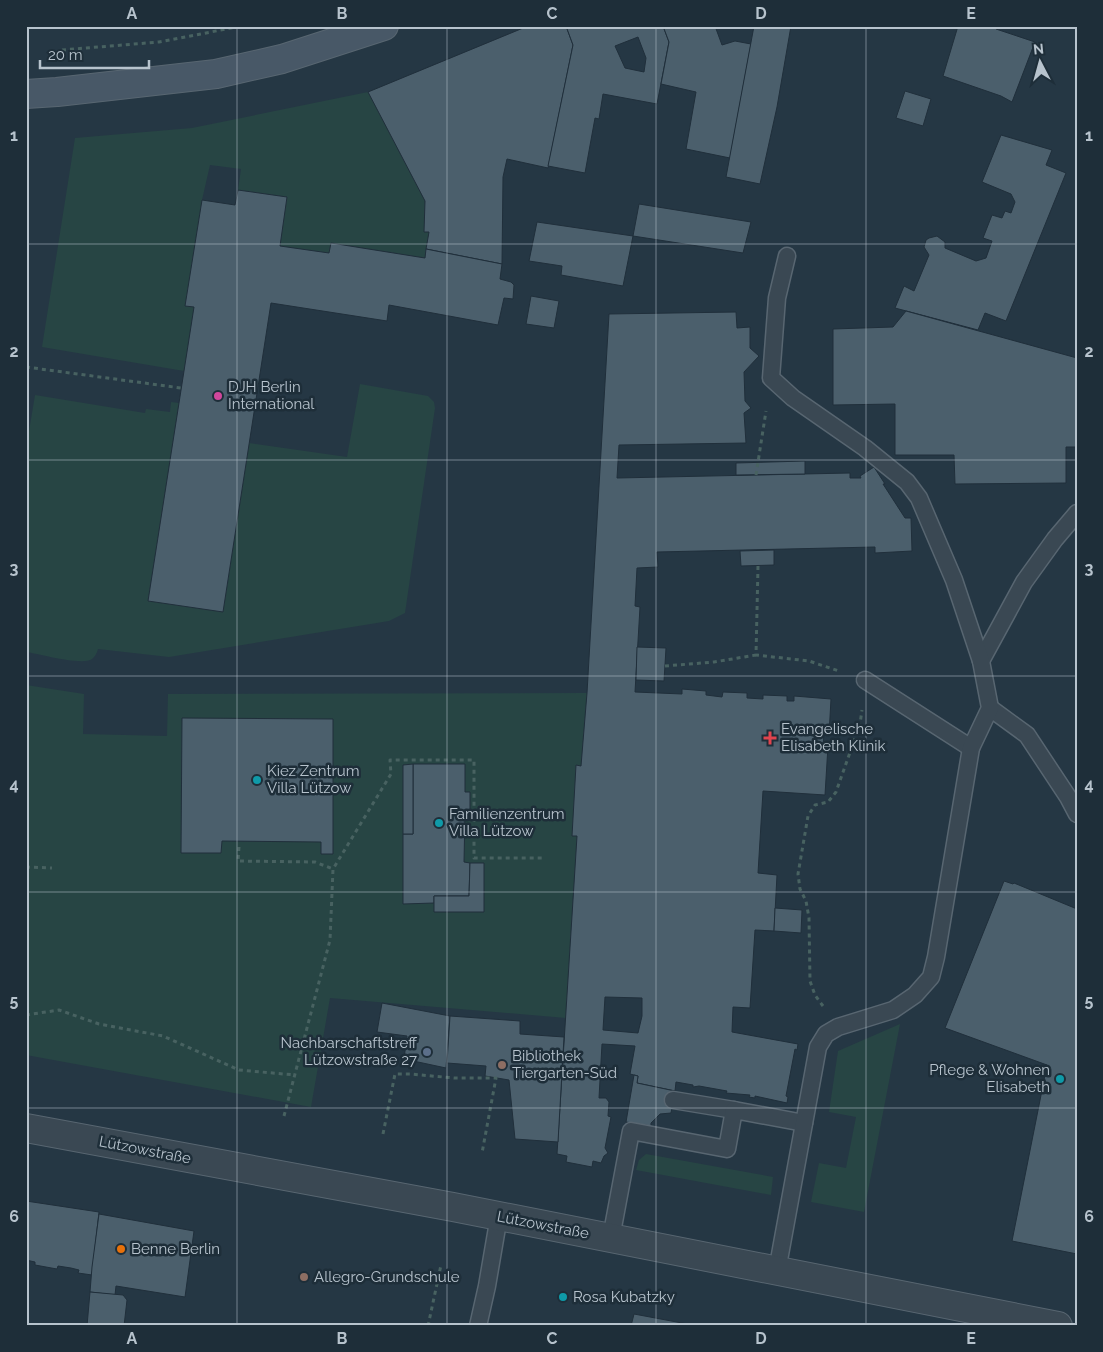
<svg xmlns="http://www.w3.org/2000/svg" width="1103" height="1352" font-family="Raleway,sans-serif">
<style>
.green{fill:#274544}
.building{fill:#4b5f6c;stroke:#202f3b;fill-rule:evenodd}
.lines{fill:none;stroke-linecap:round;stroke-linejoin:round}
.service-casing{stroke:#586671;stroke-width:19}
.tertiary-casing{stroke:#586671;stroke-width:30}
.secondary-casing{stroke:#586671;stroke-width:30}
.path{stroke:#486261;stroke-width:3;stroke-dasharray:4 4;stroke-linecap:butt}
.service{stroke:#3a4853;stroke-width:16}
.tertiary{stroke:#3a4853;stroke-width:28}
.secondary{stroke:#485867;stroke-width:28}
.grid{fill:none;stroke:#b7c3cd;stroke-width:1;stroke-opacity:0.55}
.hotel-dot{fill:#d1479c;stroke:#1e2e39;stroke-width:2}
.health-dot{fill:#e0444e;stroke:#1e2e39;stroke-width:2}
.culture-dot{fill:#0f9aa8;stroke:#1e2e39;stroke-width:2}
.service-dot{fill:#5c6f8a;stroke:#1e2e39;stroke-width:2}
.education-dot{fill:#8d6e63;stroke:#1e2e39;stroke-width:2}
.food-dot{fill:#e8710a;stroke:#1e2e39;stroke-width:2}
.labels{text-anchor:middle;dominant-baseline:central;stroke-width:5;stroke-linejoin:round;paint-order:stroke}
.poi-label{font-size:15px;fill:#b7c3cd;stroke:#1e2e39;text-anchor:start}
.street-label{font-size:15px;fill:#b7c3cd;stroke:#1e2e39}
.neatline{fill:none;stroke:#b7c3cd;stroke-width:2}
.grid-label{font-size:16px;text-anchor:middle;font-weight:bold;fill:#b7c3cd}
</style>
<rect width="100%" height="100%" fill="#253744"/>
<!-- green -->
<g class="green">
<path d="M368,92L425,201L424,231L429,232L425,258L331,243L329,253L280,246L287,197L238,190L241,169L210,165L202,200L194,307L184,371L42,347L75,138L192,128Z"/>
<path d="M360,384L428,396L434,402L435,408L405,613L389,621L169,657L98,649C97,652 96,656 92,659C82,666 40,654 26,652V449L35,395L145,413L146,409L170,412L171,402L179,403L148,600L222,612L249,443L347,457Z"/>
<path d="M26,685L84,694L83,734L167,736L168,694L587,693L581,766L576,765L573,836H577L566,1018L330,998L311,1107L26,1055Z"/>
<path d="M900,1024L864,1212L811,1202L819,1163L846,1168L856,1117L829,1112L838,1051Z"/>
<path d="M646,1154L773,1177L771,1195L636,1170L639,1160Z"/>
</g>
<!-- building -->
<g class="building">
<path d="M528,26H566L573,45L548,168L507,159L503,177L502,264L426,249L429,232H424L425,201L368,92Z"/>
<path d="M566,26H663L669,42L657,104L603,94L599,119L595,118L585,173L548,166L573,45ZM638,37L646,58L644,72L625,68L615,46Z"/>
<path d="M663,26H715L722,45L735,41L751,44L730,158L686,149L696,92L661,84L669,42Z"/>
<path d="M754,26H791L777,107L760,184L726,177Z"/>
<path d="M958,26H995L996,29L1035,42L1012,102L1001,96L943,76Z"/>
<path d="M905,91L931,99L923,126L896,118Z"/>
<path d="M1001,135L1052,150L1046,165L1066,173L1006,321L985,313L978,330L895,308L904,286L914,291L929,255L924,247L926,240L929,238L937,236L945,242V248L976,261L986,258L992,241L983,238L992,215L1002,218L1005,211L1011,213L1015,202L1011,194L982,182Z"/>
<path d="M238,190L287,197L280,246L329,253L331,243L425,258L426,249L502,264L500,279L511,282L514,285L513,299L504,298L498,325L389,305L387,321L271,303L223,612L148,601L194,307L185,306L202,200L235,205Z"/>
<path d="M639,204L751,222L743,253L633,236Z"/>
<path d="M537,222L633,236L623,286L561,275L562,266L529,261Z"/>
<path d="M531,296L559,301L554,328L526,324Z"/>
<path d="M906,311L1077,358V447H1066V483L955,484L954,455H895V404L833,405V329L893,327Z"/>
<path d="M736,312L737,328L750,327V348L759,356L744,372L745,401L751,408L744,413L746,443L619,445L617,478L850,473V478H861L860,476L874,467L885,484H883L905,518H911L912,551L875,553V547L657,552L658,567L637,568L635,606L640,607L635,692L682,694V689L706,691V695L722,697L723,692L747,693V698L763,699V695L787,696V701H794V696L831,699L829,735L824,734L823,746H828L825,795L763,791L758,873L777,875L774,931L755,930L750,1008L733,1007L732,1032L798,1044L797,1050L795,1049L786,1096L788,1097L787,1103L755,1096V1098L749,1097L750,1095L726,1093L727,1091L699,1086L693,1087V1085L676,1082L675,1091L637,1083L638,1076L630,1074L635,1046L602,1044L599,1098H606L609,1102L608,1116L611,1117L605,1148L608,1153L604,1156L601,1163L593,1161L592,1167L566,1162L567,1156L557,1154L575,868L577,836H572L576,765L581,766L587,693L609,314ZM605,997L642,998V1016L638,1033L603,1030Z"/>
<path d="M805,461V474L736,475V463Z"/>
<path d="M774,550V565L741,566L740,551Z"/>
<path d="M637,647L666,648L664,681L636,680Z"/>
<path d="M182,718L333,719V854H321V842L222,841L221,853H181Z"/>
<path d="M413,764H465V792H470V812H465L464,862L470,863L469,896H434V903L403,904V834H413Z"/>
<path d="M413,764V834H403V765Z"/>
<path d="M470,863H484V912H434V896H469Z"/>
<path d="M1004,881L1013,884L1014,883L1077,909V1254L1012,1241L1047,1065L945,1028Z"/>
<path d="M775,908L802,910L801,933L774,931Z"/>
<path d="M382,1003L450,1016L446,1068L404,1059L407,1036L377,1032Z"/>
<path d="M450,1016L520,1021V1034L564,1037L558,1142L515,1139L509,1080L485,1076L486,1066L447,1063Z"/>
<path d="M634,1075L638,1076L637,1083L675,1091L671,1113L660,1114L651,1123V1126L626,1122Z"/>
<path d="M26,1201L99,1212L92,1275L78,1273L79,1270L71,1268L58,1266L57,1269L35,1265V1262L26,1260Z"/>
<path d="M99,1214L194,1231L185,1297L116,1286L115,1295L90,1292L92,1267Z"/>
<path d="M90,1292L123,1295L127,1300L124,1326H87Z"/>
<path d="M634,1314L698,1326H631Z"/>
</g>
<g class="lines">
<defs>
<g id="service">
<path d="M981,661L1024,582L1055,539L1077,513"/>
<path d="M865,680L971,748"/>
<path d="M990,708L1027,735L1068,797L1077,814"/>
<path d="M673,1100L734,1110"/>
<path d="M611,1238L631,1131L727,1149L734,1110L804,1123"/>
<path d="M777,1271L818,1047L826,1034L838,1027L893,1010L915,995L931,977L936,957L971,748L990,708L981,661L954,580L919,498L907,482L865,448L793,398L771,378L777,298L787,256"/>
<path d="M478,1326L487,1286L499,1216"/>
</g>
<path id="tertiary" d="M26,1128L453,1207L1058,1326"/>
<path id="secondary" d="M26,94L57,92L216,74L282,59L384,26"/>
</defs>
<!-- service casing -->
<use href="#service" class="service-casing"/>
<!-- tertiary casing -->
<use href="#tertiary" class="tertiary-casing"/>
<!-- secondary casing -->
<use href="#secondary" class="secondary-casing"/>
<!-- path -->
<g class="path">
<path d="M62,50L159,42L242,26"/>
<path d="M26,367L181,388"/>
<path d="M756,475L766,411"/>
<path d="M758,566L756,655L809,661L839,671"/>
<path d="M665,666L714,662L756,655"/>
<path d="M239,847L238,861L315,862L333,869"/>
<path d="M26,867L52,868"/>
<path d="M823,1006L815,995L810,981L809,918L806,901L800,889L798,874L808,816L815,805L828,802L836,792L860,724L862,710"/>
<path d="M26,1015L59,1010L99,1024L163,1036L239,1070L295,1075"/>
<path d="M284,1116L330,940L333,869L391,774L390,760H474V858H543"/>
<path d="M383,1134L395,1074H410L454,1078H496L482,1153"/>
<path d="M428,1326L441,1265"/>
</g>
<!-- service -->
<use href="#service" class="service"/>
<!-- tertiary -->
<use href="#tertiary" class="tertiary"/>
<!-- secondary -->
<use href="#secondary" class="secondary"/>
</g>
<!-- grid -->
<path class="grid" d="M237,26V1326M447,26V1326M656,26V1326M866,26V1326M26,244H1077M26,460H1077M26,676H1077M26,892H1077M26,1108H1077"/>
<!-- markers -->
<circle class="hotel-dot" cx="218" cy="396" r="5"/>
<path class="health-dot" d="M767.5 730.5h5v5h5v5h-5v5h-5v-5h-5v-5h5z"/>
<g class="culture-dot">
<circle cx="257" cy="780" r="5"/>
<circle cx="439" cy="823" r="5"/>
<circle cx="1060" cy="1079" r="5"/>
<circle cx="563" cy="1297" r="5"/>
</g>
<circle class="service-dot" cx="427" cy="1052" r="5"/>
<g class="education-dot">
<circle cx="502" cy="1065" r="5"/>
<circle cx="304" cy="1277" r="5"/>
</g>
<circle class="food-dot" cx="121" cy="1249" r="5"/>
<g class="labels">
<!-- poi labels -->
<g class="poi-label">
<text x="228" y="387">DJH Berlin<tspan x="228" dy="17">International</tspan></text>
<text x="781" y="729">Evangelische<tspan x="781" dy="17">Elisabeth Klinik</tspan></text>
<text x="267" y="771">Kiez Zentrum<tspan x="267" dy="17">Villa Lützow</tspan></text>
<text x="449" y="814">Familienzentrum<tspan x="449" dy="17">Villa Lützow</tspan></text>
<text x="417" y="1043" text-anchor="end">Nachbarschaftstreff<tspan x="417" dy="17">Lützowstraße 27</tspan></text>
<text x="512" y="1056">Bibliothek<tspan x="512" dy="17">Tiergarten-Süd</tspan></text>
<text x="1050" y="1070" text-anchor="end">Pflege &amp; Wohnen<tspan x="1050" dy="17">Elisabeth</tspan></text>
<text x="131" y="1249">Benne Berlin</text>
<text x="314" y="1277">Allegro-Grundschule</text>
<text x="573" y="1297">Rosa Kubatzky</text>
</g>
<!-- street labels -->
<g class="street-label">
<text transform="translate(145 1150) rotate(11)">Lützowstraße</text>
<text transform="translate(543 1225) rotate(11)">Lützowstraße</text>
</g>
</g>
<!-- border -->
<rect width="1103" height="1352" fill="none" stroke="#1e2e39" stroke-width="55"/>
<!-- north arrow -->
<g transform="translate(1040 62) rotate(354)" stroke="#1e2e39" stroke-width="4" paint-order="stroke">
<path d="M0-4L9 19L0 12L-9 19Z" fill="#b7c3cd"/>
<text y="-8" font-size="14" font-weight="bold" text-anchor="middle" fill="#b7c3cd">N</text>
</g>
<!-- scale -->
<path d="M40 60v8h109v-8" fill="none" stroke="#b7c3cd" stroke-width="2.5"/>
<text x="48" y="60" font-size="15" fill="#b7c3cd" stroke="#1e2e39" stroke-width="4" paint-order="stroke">20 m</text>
<rect x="28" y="28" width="1048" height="1296" class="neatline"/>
<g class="grid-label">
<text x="132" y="19">A</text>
<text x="342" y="19">B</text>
<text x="552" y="19">C</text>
<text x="761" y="19">D</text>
<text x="971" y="19">E</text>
<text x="14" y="141">1</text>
<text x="1089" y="141">1</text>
<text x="14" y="357">2</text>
<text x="1089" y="357">2</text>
<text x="14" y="574">3</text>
<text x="1089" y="574">3</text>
<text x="14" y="790">4</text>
<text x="1089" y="790">4</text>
<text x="14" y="1006">5</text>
<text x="1089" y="1006">5</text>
<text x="14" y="1222">6</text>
<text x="1089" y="1222">6</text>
<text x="132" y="1344">A</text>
<text x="342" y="1344">B</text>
<text x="552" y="1344">C</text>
<text x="761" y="1344">D</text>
<text x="971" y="1344">E</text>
</g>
</svg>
